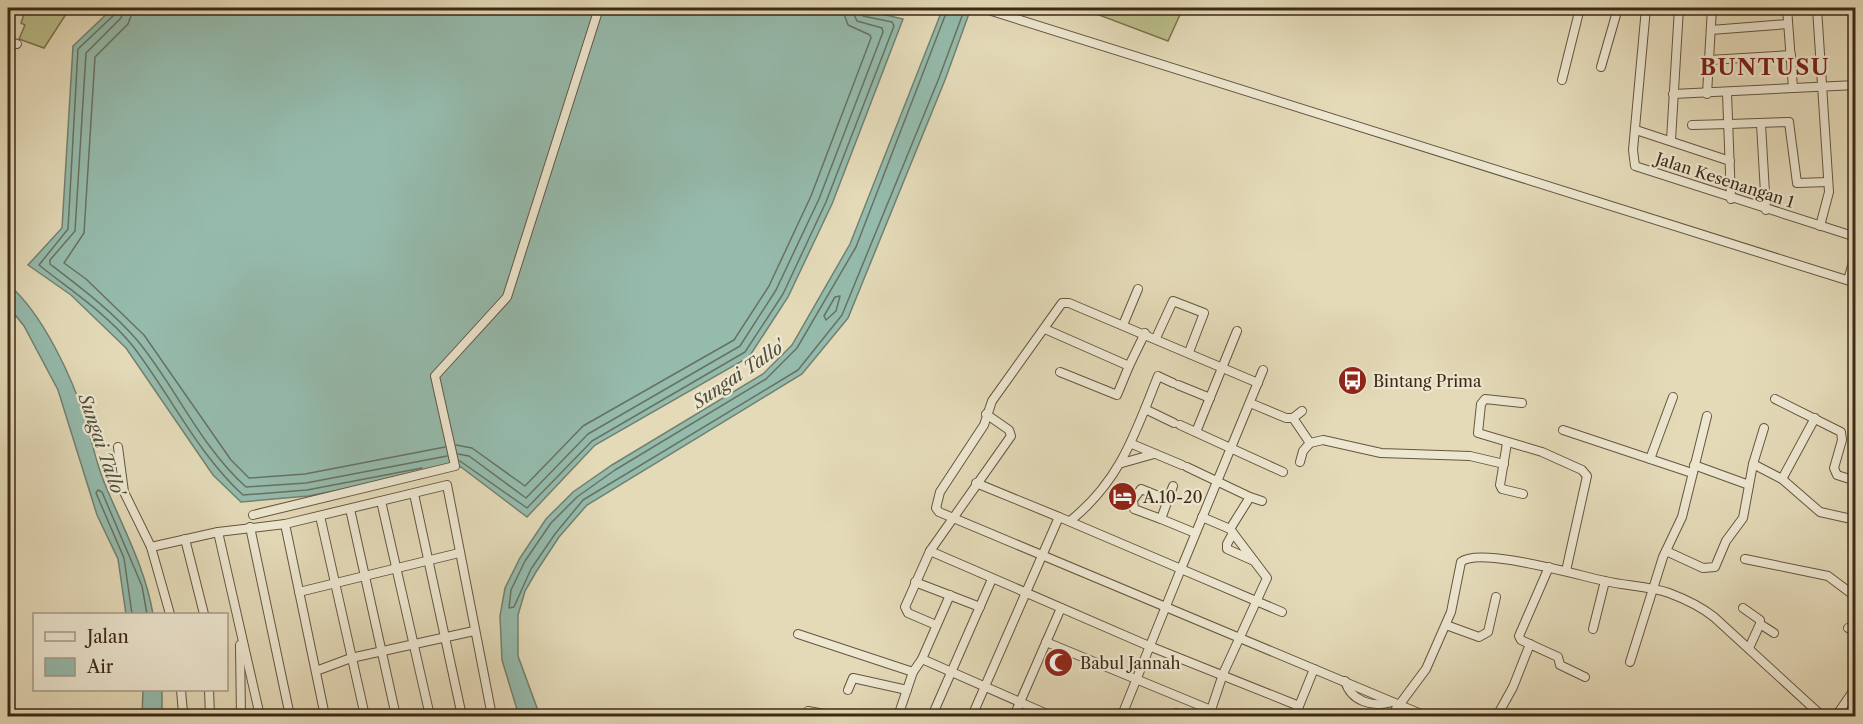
<svg xmlns="http://www.w3.org/2000/svg" width="1863" height="724" font-family="'Libre Caslon Text',serif">
<style>
.green{fill:#babe8a;stroke:#7b7450;stroke-width:1.5}
.water{fill:#95bbad;stroke:#718170;stroke-width:1.5}
.lines{fill:none;stroke-linecap:round;stroke-linejoin:round}
.shore{stroke:#687261;stroke-width:1.5}
.minor-casing{stroke:#66553e;stroke-width:10}
.minor{stroke:#ede7d1;stroke-width:8}
.labels{text-anchor:middle;dominant-baseline:central;stroke-width:4.5;stroke-linejoin:round;paint-order:stroke}
.street-label{font-size:16px;fill:#3c2915;stroke:#ede7d1}
.poi-label{font-size:16px;fill:#3c2915;stroke:#ede7d1;text-anchor:start}
.water-label{font-size:18px;font-style:italic;fill:#524e3b;stroke:#ede7d1}
.district-label{font-size:22px;font-weight:bold;letter-spacing:1.5px;fill:#7a1f14;stroke:#ede7d1}
</style>
<rect width="100%" height="100%" fill="#e4dab8"/>
<filter id="stains"><feTurbulence type="fractalNoise" baseFrequency=".00333" numOctaves="4"/><feColorMatrix values="0 0 0 0 .2 0 0 0 0 .09 0 0 0 0 .02 0 0 0 .5 -.17"/></filter>
<radialGradient id="worn" r=".72"><stop offset=".6" stop-color="#630" stop-opacity="0"/><stop offset="1" stop-color="#630" stop-opacity=".3"/></radialGradient>
<!-- green -->
<g class="green">
<path d="M26,8H70L44,48L19,39L25,25L21,23Z"/>
<path d="M1090,8H1183L1168,41L1091,12Z"/>
</g>
<!-- water -->
<g class="water">
<path d="M113,8H856L903,19L832,204L788,297L749,357L595,445L527,517L461,467L308,496L241,502L213,475L126,348L71,295L28,265L62,228L73,46Z"/>
<path d="M943,8H971L945,80L848,318L802,374L587,505L559,537L536,572L525,591L518,615V656L540,716H519L502,660L500,616L505,588L520,558L546,519L573,492L612,465L763,374L792,345L850,244Z"/>
<path d="M8,284C43,314 72,377 86,421C92,442 96,462 104,482C122,526 145,567 153,614H126L118,559L97,515L58,390L24,326L8,306Z"/>
<path d="M143,690H162V716H142Z"/>
</g>
<g class="lines">
<!-- shore -->
<g class="shore">
<path d="M117,8L115,14L78,49L68,229L39,265C70,290 106,313 132,345C170,394 197,453 243,495L307,490L422,468"/>
<path d="M124,8L121,18L86,53L75,231L50,260V264C80,287 112,311 137,340C176,387 200,446 246,487L306,483L447,456"/>
<path d="M134,8L128,24L95,57L84,233L64,263L86,279L144,335L231,460L249,478L305,474L445,447"/>
<path d="M948,8L856,247L797,348L766,379L615,470L577,497L551,523L525,561L511,590L509,608L514,607L531,569L555,534L583,500L798,370L842,315L939,78L965,8"/>
<path d="M840,296L836,311L826,320L824,316L835,297Z"/>
<path d="M456,445L472,448L525,486L583,426L734,340L769,286L811,196L871,38L870,35L848,25L842,8"/>
<path d="M458,454L469,456L526,498L588,434L740,346L776,290L819,199L883,32L882,28L857,21L851,8"/>
<path d="M460,461L527,508L592,441L745,352L783,294L826,202L894,26L892,22L863,16L859,8"/>
<path d="M132,614L124,558L96,493L98,490L102,492L142,586L147,614"/>
</g>
<defs>
<g id="minor">
<path d="M982,8L1856,283"/>
<path d="M1646,8L1633,150L1635,166L1856,237"/>
<path d="M1787,8L1793,88"/>
<path d="M1817,8L1829,192L1820,226"/>
<path d="M1711,30L1788,24"/>
<path d="M8,41L17,44"/>
<path d="M1709,60L1791,55"/>
<path d="M1601,67L1618,8"/>
<path d="M1562,80L1580,8"/>
<path d="M1727,93L1731,199"/>
<path d="M1673,94L1856,85"/>
<path d="M1707,94L1712,8"/>
<path d="M1729,124L1789,122L1797,183L1828,182"/>
<path d="M1761,124L1766,210"/>
<path d="M1692,125L1729,124"/>
<path d="M1636,130L1730,161"/>
<path d="M1671,140L1679,8"/>
<path d="M1848,280L1856,252"/>
<path d="M1123,325L1138,289"/>
<path d="M1045,329L1129,366L1145,333"/>
<path d="M1156,338L1173,301L1204,313L1189,352"/>
<path d="M1263,370L1181,569L1282,612"/>
<path d="M1060,372L1117,395L1129,366"/>
<path d="M1258,383L1069,303H1062L992,401L984,425L940,492L936,508L939,512L1426,716"/>
<path d="M1178,385L1210,398"/>
<path d="M1775,399L1841,432L1842,440L1834,468L1837,475L1856,481"/>
<path d="M1250,403L1286,418H1293L1302,411"/>
<path d="M1522,403L1485,399L1481,404L1478,433L1542,452L1582,470L1587,476L1566,571"/>
<path d="M1145,409L1174,423"/>
<path d="M1293,418L1310,443"/>
<path d="M1180,425L1283,472"/>
<path d="M1563,430L1692,473"/>
<path d="M1196,432L1237,331"/>
<path d="M1507,443L1500,485L1502,489L1523,494"/>
<path d="M1132,444L1182,465"/>
<path d="M118,447L124,492L151,547L170,614"/>
<path d="M1650,459L1673,397"/>
<path d="M1300,462L1303,451L1310,443L1323,440L1381,453L1470,456L1504,464"/>
<path d="M1122,463L1154,454"/>
<path d="M1753,464L1782,479L1820,512L1856,520"/>
<path d="M1694,465L1749,485"/>
<path d="M1187,467L1250,497L1230,529L1267,578L1223,674L1211,710"/>
<path d="M1782,479L1815,418"/>
<path d="M1173,486L1161,519L1195,533"/>
<path d="M414,494L462,716"/>
<path d="M1250,497L1262,501"/>
<path d="M381,501L430,716"/>
<path d="M350,509L396,716"/>
<path d="M253,515L455,466L435,376L507,297L599,8"/>
<path d="M320,516L365,716"/>
<path d="M1059,517L1181,569L1122,715L1118,716"/>
<path d="M1202,517L1230,529"/>
<path d="M1161,519L1134,509L1133,500L1141,489L1168,500"/>
<path d="M1070,521C1120,481 1135,434 1158,376L1173,383"/>
<path d="M285,524L325,716"/>
<path d="M250,527L290,716"/>
<path d="M218,532L260,716"/>
<path d="M1233,533L1227,544V549L1254,561"/>
<path d="M185,539L204,614"/>
<path d="M151,547L218,532L285,524L447,485L492,716"/>
<path d="M930,551L1149,646L1299,706"/>
<path d="M1666,551L1703,568L1715,567L1726,541L1743,518L1753,464L1764,428"/>
<path d="M1745,559L1828,576L1856,597"/>
<path d="M1549,567L1519,636L1521,640L1558,657L1560,665L1585,677"/>
<path d="M915,582L980,607"/>
<path d="M299,592L459,553"/>
<path d="M950,595L922,659L1047,714L1046,716"/>
<path d="M1743,608L1760,620V624"/>
<path d="M936,625L908,613L905,607L930,551L1011,436L1009,430L986,414"/>
<path d="M1446,625L1479,637L1488,632L1496,597"/>
<path d="M1848,628L1856,631"/>
<path d="M1593,629L1605,581"/>
<path d="M798,634L913,672"/>
<path d="M1046,642L1211,710L1212,716"/>
<path d="M240,645L241,716"/>
<path d="M1749,648L1760,624L1774,633"/>
<path d="M1630,662L1663,557L1682,517L1707,416"/>
<path d="M316,671L351,658L474,631"/>
<path d="M1345,681C1351,701 1372,708 1392,702"/>
<path d="M181,690L183,713"/>
<path d="M209,690L210,716"/>
<path d="M848,690L853,678L907,690"/>
<path d="M808,711L835,716"/>
<path d="M1123,712L1131,716"/>
<path d="M182,716L183,713L196,716"/>
<path d="M898,716L913,672L922,659"/>
<path d="M932,716L992,579"/>
<path d="M972,716L1059,517L976,483"/>
<path d="M1014,716L1061,608"/>
<path d="M1175,716L1176,713"/>
<path d="M1295,716L1314,669"/>
<path d="M1391,716L1426,669L1451,612L1461,562C1479,546 1580,576 1605,581C1626,586 1649,586 1669,593C1685,599 1700,606 1714,617L1822,716"/>
<path d="M1497,716L1513,687L1530,644"/>
<path d="M1836,716L1856,687"/>
</g>
</defs>
<!-- minor casing -->
<use href="#minor" class="minor-casing"/>
<!-- minor -->
<use href="#minor" class="minor"/>
</g>
<!-- icons -->
<defs>
<symbol id="bus-disc" viewBox="-11 -11 22 22"><circle r="9.5" fill="#8f2418" stroke="#ede7d1"/><path d="M-5-6H5V4H4V6H2V4H-2V6H-4V4H-5ZM-3.5-4V0h7V-4ZM-3.5 1.2v1.5H-2V1.2ZM2 1.2v1.5H3.5V1.2Z" fill="#fff"/></symbol>
<symbol id="hotel-disc" viewBox="-11 -11 22 22"><circle r="9.5" fill="#8f2418" stroke="#ede7d1"/><path d="M-6-4.5h1.5V1H6V5H4.5V3h-9V5H-6ZM-4 0a1.8 1.8 0 1 1 3.6 0ZM.5 0V-2.5h3Q6-2.5 6 0Z" fill="#fff"/></symbol>
<symbol id="mosque-disc" viewBox="-11 -11 22 22"><circle r="9.5" fill="#8f2418" stroke="#ede7d1"/><path d="M3.5-4.9A6 6 0 1 0 3.5 4.9A5 5 0 1 1 3.5-4.9Z" fill="#fff"/></symbol>
</defs>
<g fill-rule="evenodd">
<use href="#bus-disc" x="1336" y="364" width="33" height="33"/>
<use href="#hotel-disc" x="1106" y="480" width="33" height="33"/>
<use href="#mosque-disc" x="1042" y="646" width="33" height="33"/>
</g>
<g class="labels">
<!-- street labels -->
<g class="street-label">
<text transform="translate(1725 180) rotate(18)">Jalan Kesenangan 1</text>
</g>
<!-- poi labels -->
<g class="poi-label">
<text x="1373" y="381">Bintang Prima</text>
<text x="1143" y="497">A.10-20</text>
<text x="1080" y="663">Babul Jannah</text>
</g>
<!-- water labels -->
<g class="water-label">
<text transform="translate(738 375) rotate(-34)">Sungai Tallo'</text>
<text transform="translate(101 444) rotate(71)">Sungai Tallo'</text>
</g>
<!-- district labels -->
<g class="district-label">
<text x="1765" y="67">BUNTUSU</text>
</g>
</g>
<!-- margin -->
<rect width="1863" height="724" fill="none" stroke="#e4dab8" stroke-width="30"/>
<rect x="9" y="9" width="1845" height="706" fill="none" stroke="#3c2915" stroke-width="3"/>
<rect x="15" y="15" width="1833" height="694" fill="none" stroke="#3c2915" stroke-width="1.5"/>
<!-- legend -->
<rect x="33" y="613" width="195" height="78" fill="#ede7d1" stroke="#a69b86" stroke-width="1.5"/>
<rect x="45" y="632" width="30" height="9" fill="#ede7d1" stroke="#a69b86" stroke-width="1.5"/>
<text x="87" y="643" font-size="18" fill="#3c2915">Jalan</text>
<rect x="45" y="658" width="30" height="18" fill="#95bbad" stroke="#a69b86" stroke-width="1.5"/>
<text x="87" y="673" font-size="18" fill="#3c2915">Air</text>
<rect width="100%" height="100%" filter="url(#stains)"/>
<rect width="100%" height="100%" fill="url(#worn)"/>
</svg>
